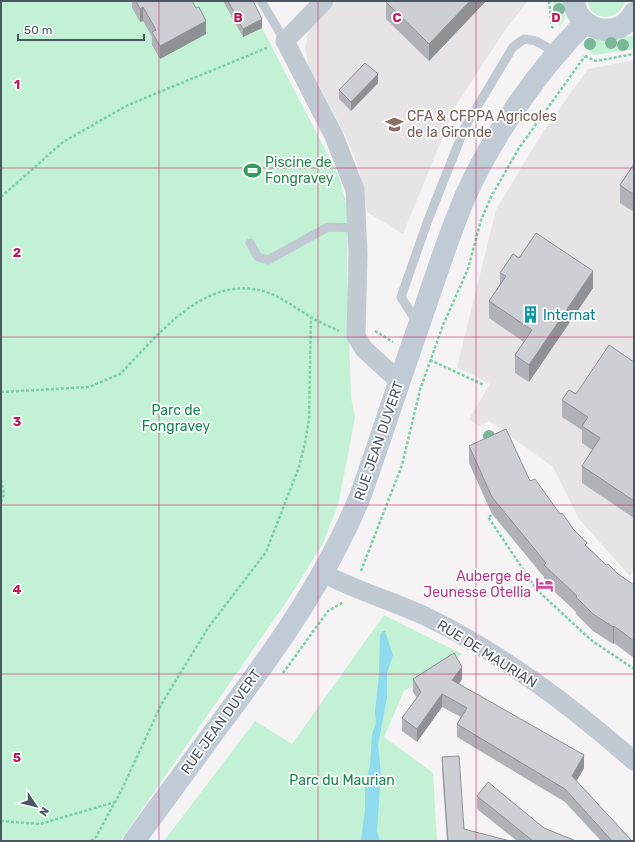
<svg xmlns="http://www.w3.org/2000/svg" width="635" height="842" font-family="Rubik,sans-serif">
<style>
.education{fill:#e6e4e5}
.green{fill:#c3f1d5}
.water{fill:#90daee}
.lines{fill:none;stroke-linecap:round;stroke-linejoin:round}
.path{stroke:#7ad0a6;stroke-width:2.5;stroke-dasharray:3 2;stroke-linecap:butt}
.lane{stroke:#c1cad2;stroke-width:9}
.street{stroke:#c1cad2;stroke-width:19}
.secondary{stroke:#c1cbd6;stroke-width:22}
.tree{fill:#7bb799}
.wall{fill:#b0b2b7}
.shaded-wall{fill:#909195}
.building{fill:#cdcfd5;stroke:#909195}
.grid{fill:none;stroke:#c2185b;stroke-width:1;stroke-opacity:0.55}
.labels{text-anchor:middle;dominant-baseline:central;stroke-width:3.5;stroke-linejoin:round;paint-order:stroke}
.education-label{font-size:14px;fill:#785e54;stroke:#fff;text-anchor:start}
.leisure-label{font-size:14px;fill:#27864d;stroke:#fff;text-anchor:start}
.culture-label{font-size:14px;fill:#0d838f;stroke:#fff;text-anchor:start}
.park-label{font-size:14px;fill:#17864f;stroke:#fff}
.street-label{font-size:14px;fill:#4a5661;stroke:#fff}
.hotel-label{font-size:14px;fill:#b23c85;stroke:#fff;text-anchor:end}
.grid-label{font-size:13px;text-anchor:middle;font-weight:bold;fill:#c2185b;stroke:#fff;stroke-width:3.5;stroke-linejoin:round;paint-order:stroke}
</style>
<rect width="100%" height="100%" fill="#f5f3f3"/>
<!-- education -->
<g class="education">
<path d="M336,1H528L503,33L455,107L403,234L367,212L359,169L348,141L309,66L305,49L309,29Z"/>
<path d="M634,60V570L630,576L579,519L553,467L489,421L479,426L469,419L490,384L457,367L496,210L543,132L588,69Z"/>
</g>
<!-- green -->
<g class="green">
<path d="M1,1H248L339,176L348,211L347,277L351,397L355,418L338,505L323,543L289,598L120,841H1Z"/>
<path d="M553,1H565V18L560,26L555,22Z"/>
<path d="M587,1H625C620,21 592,23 587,1Z"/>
<path d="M631,36H634V49L594,55L582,45L601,38Z"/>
<path d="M384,615L462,654L404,691L384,737L433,773L437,841H164L255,721L292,744Z"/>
</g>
<!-- water -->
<path class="water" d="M382,631H385L393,655L387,673V698L378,745L381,773L377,831L380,841H361L365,810V783L370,766L372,734L376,723L375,711L379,674L380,635Z"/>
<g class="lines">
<!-- path -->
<g class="path">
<path d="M549,1L552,27L554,29"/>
<path d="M585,56L596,61L634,54"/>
<path d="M1,197L63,142L128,105L269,47"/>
<path d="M375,331L393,342"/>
<path d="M430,360L484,385"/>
<path d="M1,392L89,387L120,374C157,337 202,275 263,291C280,296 294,307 309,316C318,322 329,326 339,331"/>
<path d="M1,480L4,494L1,502"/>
<path d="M496,513L488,517L537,590L591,640L634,669"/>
<path d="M361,571L402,465L420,390L443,325L468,269L481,220L492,195L519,148L585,56"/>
<path d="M283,673L328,611L344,602"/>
<path d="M1,821L40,824L115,802"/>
<path d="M91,841L96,837L122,789L161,705L184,667L208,628L266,552L299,467L305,443L309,419L311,317"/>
</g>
<!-- lane -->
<g class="lane">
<path d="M261,1L285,41"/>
<path d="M250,243L258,257L268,260L328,227L357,228"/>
<path d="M418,324L401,297L428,220L465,127L513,47L524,39L536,41L557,53"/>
</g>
<!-- street -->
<g class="street">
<path d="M324,1L285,41L334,136L355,190L358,253L356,336L364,349L400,382"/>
<path d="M323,573C356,591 393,601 427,617C503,654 571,706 634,761"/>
</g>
<!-- secondary -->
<g class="secondary">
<path d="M574,1C577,32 620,41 634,13"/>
<path d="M134,841C160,806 185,771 211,736C268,660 325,583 361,494C381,438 399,381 419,325C434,282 447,239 465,197C491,138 539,68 585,23"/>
</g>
</g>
<!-- trees -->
<g class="tree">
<circle cx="559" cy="9" r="6"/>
<circle cx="611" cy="43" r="6"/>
<circle cx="590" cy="44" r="6"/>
<circle cx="623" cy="45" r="6"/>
<circle cx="489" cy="436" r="6"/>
</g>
<!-- wall -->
<g class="wall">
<path d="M132,1H192L206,34L160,59L152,45V37L143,21L140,22L132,8Z"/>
<path d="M223,1H253L262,28L243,37Z"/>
<path d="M387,1H486L429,61L386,19V2Z"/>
<path d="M378,83L351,111L339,99V90Z"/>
<path d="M634,164V212L620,203V185Z"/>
<path d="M519,258L593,288L529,382L515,373V355L524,342L489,318V301L500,284V273Z"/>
<path d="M634,362V518L582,483V466L592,450L582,443V430L562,417V400L576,394Z"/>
<path d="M469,446L530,481L574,530L587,546L606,565L634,585V658L614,643L613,644L593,631L576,614V612L544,582V577L492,514L469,463Z"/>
<path d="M413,679H462L459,684L584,768L576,781L632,841H601L565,802L457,737V724L461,717L442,707L417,742L402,731V718L417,698L413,692Z"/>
<path d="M442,757L464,829L510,841H447L442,770Z"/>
<path d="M477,796L544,828L576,841H517L477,809Z"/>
</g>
<!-- shaded-wall -->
<g class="shaded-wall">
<path d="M470,1H486L429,61V44Z"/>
<path d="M143,7V21L140,22V9Z"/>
<path d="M262,19V28L243,37V29Z"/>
<path d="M206,21V34L160,59V46Z"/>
<path d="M378,74V83L351,111V102Z"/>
<path d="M593,271V288L529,382V365Z"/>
<path d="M614,626V643L613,644V627Z"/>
<path d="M462,667V679L452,693V680Z"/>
<path d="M442,694V707L417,742V729Z"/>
<path d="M584,755V768L572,789V776Z"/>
</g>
<!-- building -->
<g class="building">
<path d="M136,1H192L196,8L199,7L206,21L160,46L152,32L156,30L143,7L140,9Z"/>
<path d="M228,1H253L262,19L243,29Z"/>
<path d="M387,1H470L429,44L386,2Z"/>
<path d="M365,63L378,74L351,102L339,90Z"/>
<path d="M634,164V195L620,185Z"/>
<path d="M536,233L593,271L529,365L515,355L532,330L489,301L506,276L500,273L513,254L519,258Z"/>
<path d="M609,345L634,362V501L582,466L600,438L582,426L588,417L562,400L569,390L576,394Z"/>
<path d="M506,429L530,481L535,479L560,514L562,513L574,530L587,543L585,545L606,565L608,564L618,574L634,585V641L614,626L613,627L593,614L576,597L577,596L544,565L546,563L492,497L469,446Z"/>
<path d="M454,653L462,667L452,680L584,755L572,776L632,841H612L565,789L457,724L467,708L442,694L417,729L402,718L421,692L413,679Z"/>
<path d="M459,756L464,829L510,841H448L442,757Z"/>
<path d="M488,782L544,828L576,841H533L477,796Z"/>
</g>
<!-- grid -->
<path class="grid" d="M159,1V841M318,1V841M476,1V841M1,168H634M1,337H634M1,505H634M1,674H634"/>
<!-- icons -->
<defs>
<symbol id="university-bare" viewBox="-9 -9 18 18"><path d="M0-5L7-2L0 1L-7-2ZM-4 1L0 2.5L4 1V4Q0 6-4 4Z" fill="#8d6e63" stroke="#fff" stroke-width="2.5" paint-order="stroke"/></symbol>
<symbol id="stadium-bare" viewBox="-9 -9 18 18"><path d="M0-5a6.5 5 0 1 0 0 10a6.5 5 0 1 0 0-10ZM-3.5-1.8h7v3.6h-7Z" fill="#2e9e5b" stroke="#fff" stroke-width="2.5" paint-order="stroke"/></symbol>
<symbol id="building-bare" viewBox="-9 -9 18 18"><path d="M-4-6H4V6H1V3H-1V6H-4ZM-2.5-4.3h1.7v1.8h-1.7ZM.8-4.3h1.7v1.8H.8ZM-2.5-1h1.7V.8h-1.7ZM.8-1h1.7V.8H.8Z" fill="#0f9aa8" stroke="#fff" stroke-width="2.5" paint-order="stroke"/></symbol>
<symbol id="hotel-bare" viewBox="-9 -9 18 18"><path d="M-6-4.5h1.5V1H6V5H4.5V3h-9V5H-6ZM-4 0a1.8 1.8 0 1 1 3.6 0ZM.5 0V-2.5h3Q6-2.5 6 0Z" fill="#d1479c" stroke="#fff" stroke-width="2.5" paint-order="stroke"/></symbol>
</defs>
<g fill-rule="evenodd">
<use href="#university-bare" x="382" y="112" width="25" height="25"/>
<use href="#stadium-bare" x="240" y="158" width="25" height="25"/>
<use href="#building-bare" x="518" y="302" width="25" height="25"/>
<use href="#hotel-bare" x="532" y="572" width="25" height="25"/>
</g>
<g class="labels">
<!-- education labels -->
<g class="education-label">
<text x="407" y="116">CFA &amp; CFPPA Agricoles<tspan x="407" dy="16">de la Gironde</tspan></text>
</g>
<!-- leisure labels -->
<g class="leisure-label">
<text x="265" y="162">Piscine de<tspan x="265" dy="16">Fongravey</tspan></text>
</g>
<!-- culture labels -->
<g class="culture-label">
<text x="543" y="315">Internat</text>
</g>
<!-- park labels -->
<g class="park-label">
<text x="176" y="410">Parc de<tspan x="176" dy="16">Fongravey</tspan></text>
<text x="342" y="780">Parc du Maurian</text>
</g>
<!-- street labels -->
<g class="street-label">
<text transform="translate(379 441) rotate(-71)">RUE JEAN DUVERT</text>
<text transform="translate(487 654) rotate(32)">RUE DE MAURIAN</text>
<text transform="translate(221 722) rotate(-54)">RUE JEAN DUVERT</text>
</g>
<!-- hotel labels -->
<g class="hotel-label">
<text x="531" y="576">Auberge de<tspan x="531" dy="16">Jeunesse Otellia</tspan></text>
</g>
</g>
<g class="grid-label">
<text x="238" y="22">B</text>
<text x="397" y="22">C</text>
<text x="556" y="22">D</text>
<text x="17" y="89">1</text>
<text x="17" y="257">2</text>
<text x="17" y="426">3</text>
<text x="17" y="594">4</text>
<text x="17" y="762">5</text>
</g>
<!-- border -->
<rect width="635" height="842" fill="none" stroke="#4a5661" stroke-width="4"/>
<!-- north arrow -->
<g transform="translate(36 806) rotate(125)" stroke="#ffffff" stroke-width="3" paint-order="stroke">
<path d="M0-3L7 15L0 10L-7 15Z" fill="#4a5661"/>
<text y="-6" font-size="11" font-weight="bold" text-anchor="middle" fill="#4a5661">N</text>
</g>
<!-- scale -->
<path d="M18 34v6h126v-6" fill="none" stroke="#4a5661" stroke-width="2"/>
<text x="24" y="34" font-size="12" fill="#4a5661" stroke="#ffffff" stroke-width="3" paint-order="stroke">50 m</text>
</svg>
